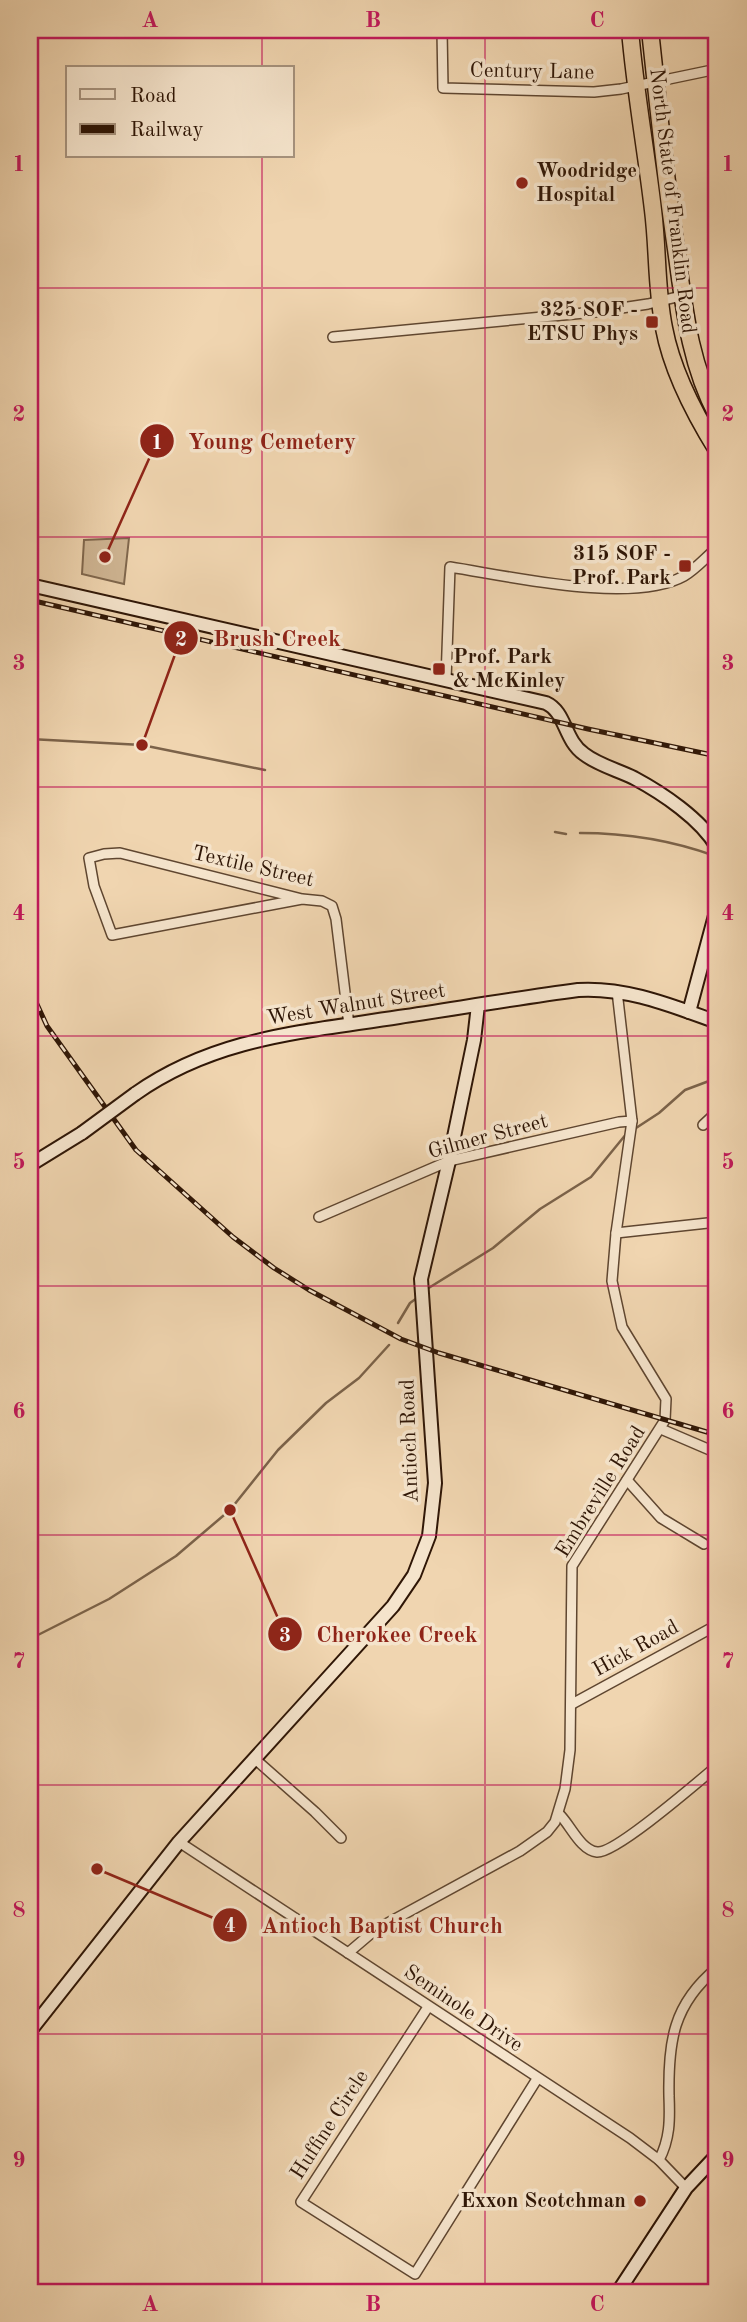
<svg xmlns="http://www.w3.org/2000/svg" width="747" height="2322" font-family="'Old Standard TT',serif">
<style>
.green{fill:#cfb593;stroke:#7f664c;stroke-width:2}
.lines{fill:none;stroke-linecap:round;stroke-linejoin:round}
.stream{stroke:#7b6249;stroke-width:2.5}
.street-casing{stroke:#5f4630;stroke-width:12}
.secondary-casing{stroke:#2f1606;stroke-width:16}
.highway-casing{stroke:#2f1606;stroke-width:19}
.street{stroke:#f5e4cc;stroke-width:9}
.secondary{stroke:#f5e4cc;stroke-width:12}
.highway{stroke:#f0d5b0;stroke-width:16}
.rail-casing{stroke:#2f1606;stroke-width:5}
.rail{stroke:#f5e4cc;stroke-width:2.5;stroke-dasharray:8;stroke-linecap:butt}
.secondary-bridge-casing{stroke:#2f1606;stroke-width:16;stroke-linecap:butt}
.secondary-bridge{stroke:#f5e4cc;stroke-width:12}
.grid{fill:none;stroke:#c2185b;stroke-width:2;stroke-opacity:0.55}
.poi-dot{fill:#8f2418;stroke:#f5e4cc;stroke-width:2.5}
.labels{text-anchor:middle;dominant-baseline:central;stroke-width:7;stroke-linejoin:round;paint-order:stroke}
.street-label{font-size:21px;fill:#2f1606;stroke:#f5e4cc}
.poi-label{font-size:21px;font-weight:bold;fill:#2f1606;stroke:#f5e4cc;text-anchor:end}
.leader{fill:none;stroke:#8f2418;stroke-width:2.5}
.callout-dot{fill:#8f2418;stroke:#f5e4cc;stroke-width:2.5}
.mark-label{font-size:21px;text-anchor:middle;font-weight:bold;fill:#fff}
.callout-label{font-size:23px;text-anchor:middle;font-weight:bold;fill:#8f2418;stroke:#f5e4cc;stroke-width:7;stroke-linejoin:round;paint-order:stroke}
.neatline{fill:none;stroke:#c2185b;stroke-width:2.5}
.grid-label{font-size:23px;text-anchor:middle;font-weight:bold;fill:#c2185b}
</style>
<rect width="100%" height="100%" fill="#f0d5b0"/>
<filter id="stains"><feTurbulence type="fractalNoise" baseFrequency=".00286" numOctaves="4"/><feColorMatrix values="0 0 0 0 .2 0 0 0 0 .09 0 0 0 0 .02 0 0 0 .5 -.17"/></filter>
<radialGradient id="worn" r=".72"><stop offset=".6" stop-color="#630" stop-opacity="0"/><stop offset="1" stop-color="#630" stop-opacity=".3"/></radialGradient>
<!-- green -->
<path class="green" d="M129,538L124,584L82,574L84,540Z"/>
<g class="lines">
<!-- stream -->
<g class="stream">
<path d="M30,739L142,745L265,770"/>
<path d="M555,832L566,834"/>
<path d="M580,833C627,833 671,840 715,856"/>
<path d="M633,1130L659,1113L685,1090L717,1078"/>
<path d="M427,1289L493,1248L540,1209L591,1177L627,1133"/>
<path d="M398,1323L410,1303L417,1298"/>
<path d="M30,1639L109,1599L176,1556L230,1510L278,1450L326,1403L359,1378L389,1345"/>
</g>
<defs>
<g id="street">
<path d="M442,30L443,88L594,92L621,89L717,69"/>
<path d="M333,337L595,312L648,304L681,296"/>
<path d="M446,680L450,567C509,576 632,605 684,576C696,569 706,557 717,548"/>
<path d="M302,899L112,935L94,886L89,858L104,854L120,853L302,899L322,901L332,906L336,919L349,1025"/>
<path d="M703,1125L717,1112"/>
<path d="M319,1217L449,1161L619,1122L632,1121"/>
<path d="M616,1233L717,1222"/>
<path d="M661,1429L717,1453"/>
<path d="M627,1480L661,1518L704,1544"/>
<path d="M572,1704L717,1625"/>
<path d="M255,1759L315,1812L341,1838"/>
<path d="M559,1814C570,1824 580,1850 597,1852C615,1854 699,1781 717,1766"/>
<path d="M179,1842L630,2138L659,2160L686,2188"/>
<path d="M348,1953L375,1930L520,1851L547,1832L555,1822L565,1789L570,1750L572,1566L665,1420L666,1399L622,1327L612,1281L616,1233L632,1121L617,991"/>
<path d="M428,2007L301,2202L415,2274L537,2079"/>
<path d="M659,2160C670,2139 670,2120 669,2096C668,2042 673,2004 717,1968"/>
</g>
<g id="secondary">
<path d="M30,585L546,703C566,712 564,740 584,754C598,765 618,770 634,778C662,793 701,819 717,847"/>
<path d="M689,1012L717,908"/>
<path d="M135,1094C216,1037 304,1032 399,1017C459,1008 518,998 578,990C627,987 672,1006 717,1022"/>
<path d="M30,1165L82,1133"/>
<path d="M30,2031L179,1842L393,1606L414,1575L429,1536L435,1483L421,1279L449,1161L474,1040L478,1005"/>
<path d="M618,2292L686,2188L717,2155"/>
</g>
<g id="highway">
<path d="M630,30C635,90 646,150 653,210C658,249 656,289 664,328C672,371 694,413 717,450"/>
<path d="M650,30C658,103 665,176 676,249C684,306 689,362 717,415"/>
</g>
</defs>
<!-- street casing -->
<use href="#street" class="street-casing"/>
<!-- secondary casing -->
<use href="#secondary" class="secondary-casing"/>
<!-- highway casing -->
<use href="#highway" class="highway-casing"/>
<!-- street -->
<use href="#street" class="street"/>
<!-- secondary -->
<use href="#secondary" class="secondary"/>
<!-- highway -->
<use href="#highway" class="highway"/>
<defs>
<g id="rail">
<path d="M30,600L588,729L717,756"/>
<path d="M30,989L47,1026L136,1150L233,1237L274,1268L309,1290L401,1339L439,1353L717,1435"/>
</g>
</defs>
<!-- rail casing -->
<use href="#rail" class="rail-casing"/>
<!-- rail -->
<use href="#rail" class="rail"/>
<defs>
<path id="secondary-bridge" d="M82,1133L135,1094"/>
</defs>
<!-- secondary-bridge casing -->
<use href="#secondary-bridge" class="secondary-bridge-casing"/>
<!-- secondary-bridge -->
<use href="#secondary-bridge" class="secondary-bridge"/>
</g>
<!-- grid -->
<path class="grid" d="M262,30V68M485,30V2292M262,156V2292M30,288H717M30,537H717M30,787H717M30,1036H717M30,1286H717M30,1535H717M30,1785H717M30,2034H717"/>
<!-- markers -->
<g class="poi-dot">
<circle cx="522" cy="183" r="7"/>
<rect x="645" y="315" width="14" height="14" rx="3.5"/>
<rect x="678" y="559" width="14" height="14" rx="3.5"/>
<rect x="432" y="662" width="14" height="14" rx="3.5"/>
<circle cx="640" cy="2201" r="7"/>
</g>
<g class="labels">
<!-- street labels -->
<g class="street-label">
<text transform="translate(532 72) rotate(1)">Century Lane</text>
<text transform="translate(672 201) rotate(83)">North State of Franklin Road</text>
<text transform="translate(253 867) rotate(13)">Textile Street</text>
<text transform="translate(356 1005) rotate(-9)">West Walnut Street</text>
<text transform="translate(488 1137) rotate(-15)">Gilmer Street</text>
<text transform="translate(410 1441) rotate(-92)">Antioch Road</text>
<text transform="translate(601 1492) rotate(-58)">Embreville Road</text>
<text transform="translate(636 1649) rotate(-29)">Hick Road</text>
<text transform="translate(463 2009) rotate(34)">Seminole Drive</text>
<text transform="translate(330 2125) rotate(-57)">Huffine Circle</text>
</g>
<!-- poi labels -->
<g class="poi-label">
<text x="536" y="171" text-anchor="start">Woodridge<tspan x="536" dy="24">Hospital</tspan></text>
<text x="638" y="310">325 SOF -<tspan x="638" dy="24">ETSU Phys</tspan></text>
<text x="671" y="554">315 SOF -<tspan x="671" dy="24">Prof. Park</tspan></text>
<text x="453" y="657" text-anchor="start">Prof. Park<tspan x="453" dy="24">&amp; McKinley</tspan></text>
<text x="626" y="2201">Exxon Scotchman</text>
</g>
</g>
<!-- callouts -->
<path class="leader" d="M105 557L157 441M142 745L181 638M230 1510L285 1634M97 1869L230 1925"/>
<g class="callout-dot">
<circle cx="105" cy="557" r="7"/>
<circle cx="142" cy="745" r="7"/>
<circle cx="230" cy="1510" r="7"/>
<circle cx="97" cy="1869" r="7"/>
<circle cx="157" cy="441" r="18"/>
<circle cx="181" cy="638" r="18"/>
<circle cx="285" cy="1634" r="18"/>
<circle cx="230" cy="1925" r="18"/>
</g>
<g class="mark-label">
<text x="157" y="449">1</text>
<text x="181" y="646">2</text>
<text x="285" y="1642">3</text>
<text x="230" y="1932">4</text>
</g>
<g class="callout-label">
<text x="272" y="449">Young Cemetery</text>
<text x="277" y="646">Brush Creek</text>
<text x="397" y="1642">Cherokee Creek</text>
<text x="382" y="1933">Antioch Baptist Church</text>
</g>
<!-- margin -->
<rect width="747" height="2322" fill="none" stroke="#f0d5b0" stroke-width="77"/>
<!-- legend -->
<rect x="66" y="66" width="228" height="91" fill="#f5e4cc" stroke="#a6927d" stroke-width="2"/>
<rect x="80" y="89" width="35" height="10" fill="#f5e4cc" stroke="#a6927d" stroke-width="2"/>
<text x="130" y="102" font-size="21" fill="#2f1606">Road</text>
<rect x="80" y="124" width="35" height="10" fill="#2f1606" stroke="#a6927d" stroke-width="2"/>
<text x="130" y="136" font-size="21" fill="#2f1606">Railway</text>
<rect x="38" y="38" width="670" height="2246" class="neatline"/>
<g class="grid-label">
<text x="150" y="27">A</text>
<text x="373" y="27">B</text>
<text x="597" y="27">C</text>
<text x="19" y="171">1</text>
<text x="728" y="171">1</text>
<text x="19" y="421">2</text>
<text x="728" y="421">2</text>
<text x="19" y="670">3</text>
<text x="728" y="670">3</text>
<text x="19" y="920">4</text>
<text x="728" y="920">4</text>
<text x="19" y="1169">5</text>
<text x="728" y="1169">5</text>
<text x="19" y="1418">6</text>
<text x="728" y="1418">6</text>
<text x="19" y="1668">7</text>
<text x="728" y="1668">7</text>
<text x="19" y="1917">8</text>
<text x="728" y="1917">8</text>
<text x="19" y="2167">9</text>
<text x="728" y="2167">9</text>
<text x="150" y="2311">A</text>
<text x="373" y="2311">B</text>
<text x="597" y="2311">C</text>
</g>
<rect width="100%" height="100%" filter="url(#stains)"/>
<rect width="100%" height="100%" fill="url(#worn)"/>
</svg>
